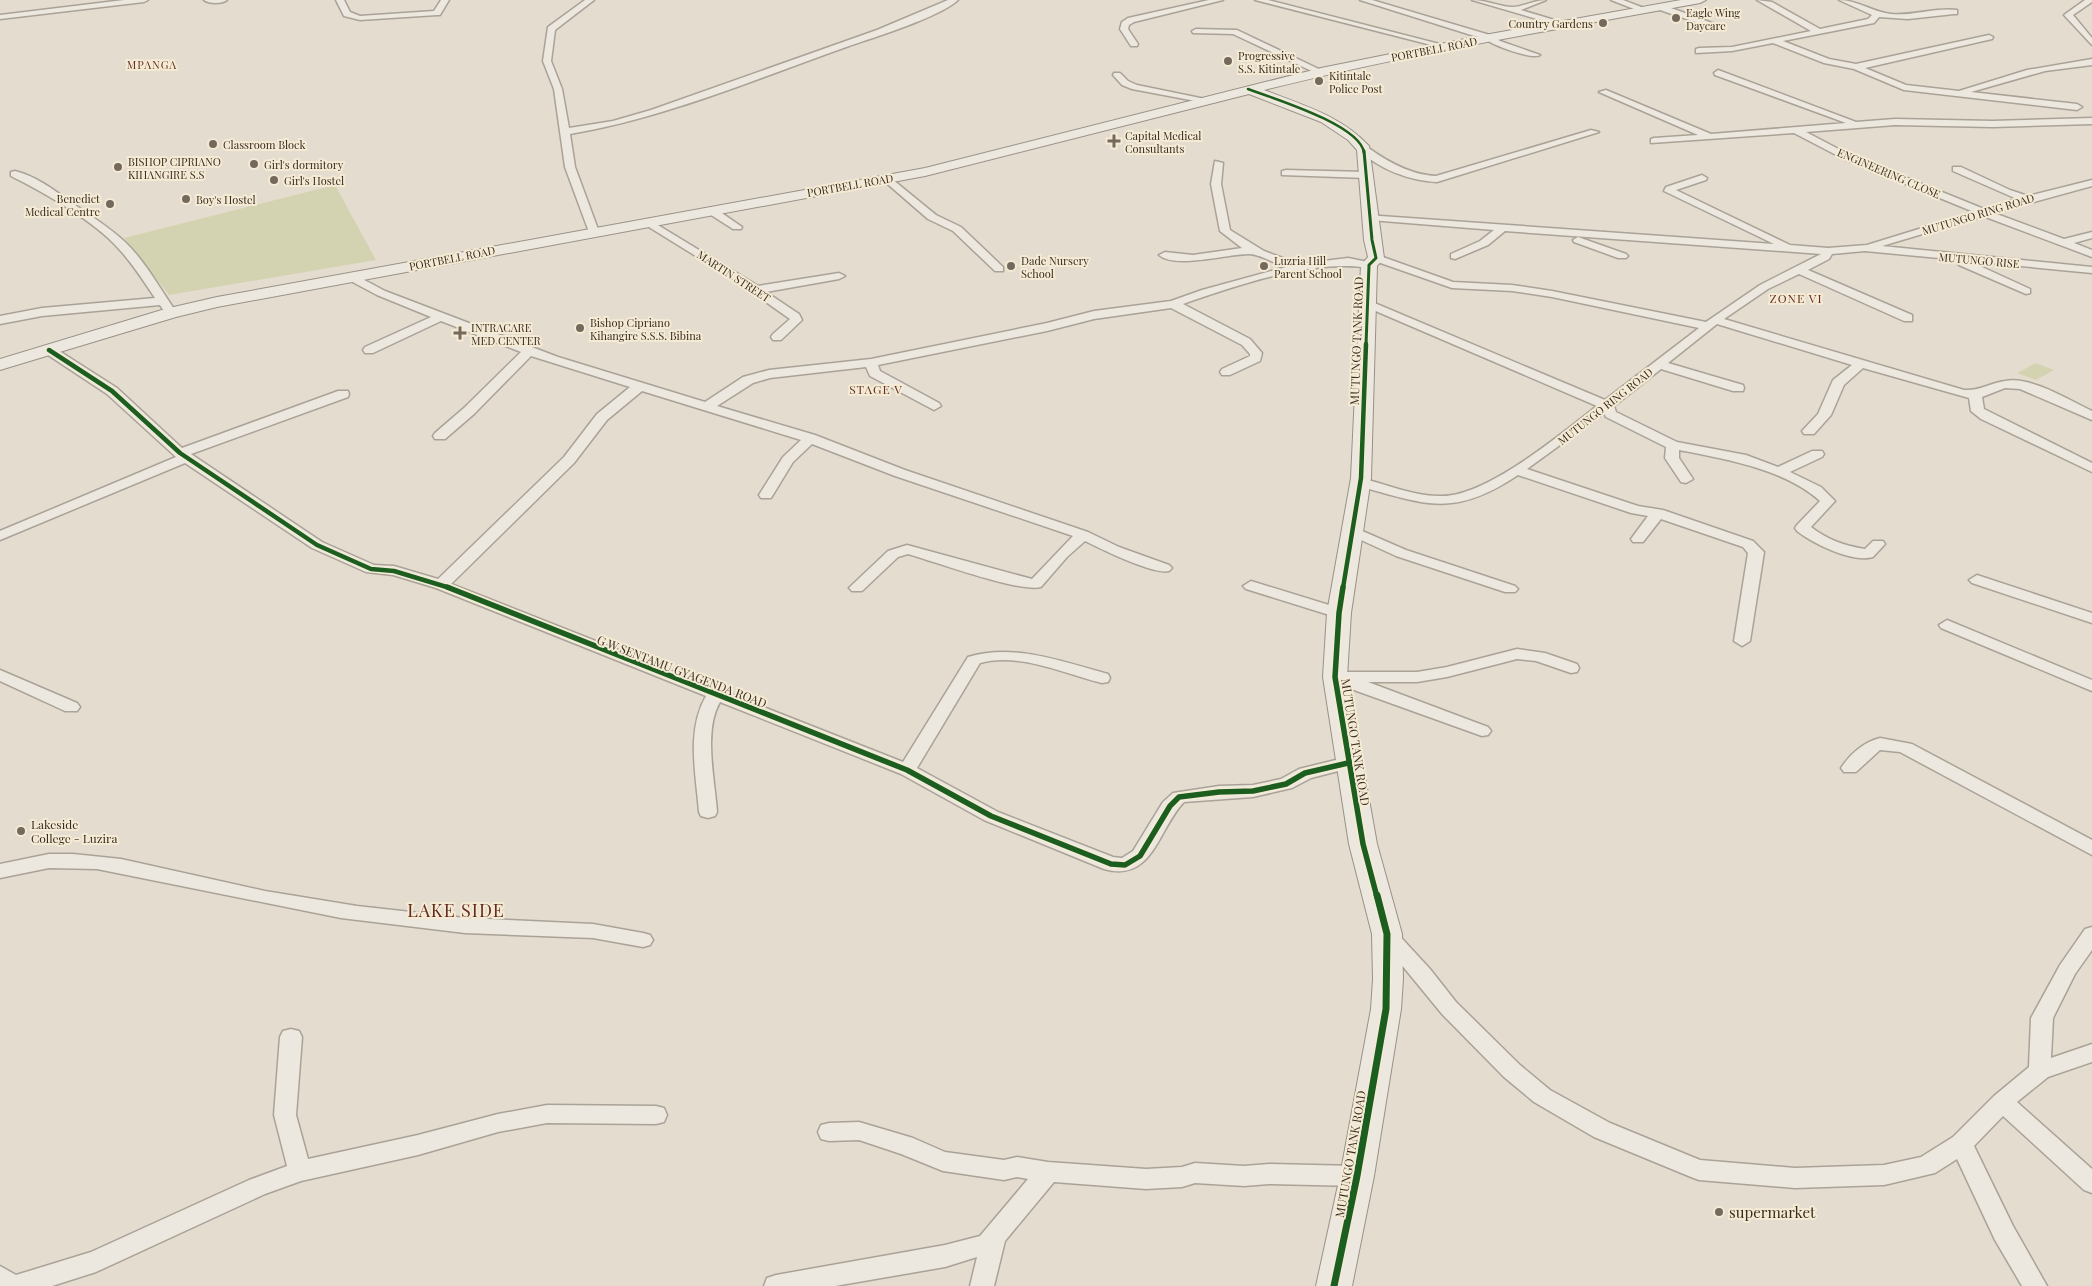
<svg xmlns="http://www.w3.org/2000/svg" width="2092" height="1286" font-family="'Playfair Display',serif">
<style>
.green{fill:#d4d3b1}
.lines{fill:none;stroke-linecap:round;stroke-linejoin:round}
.street-casing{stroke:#aaa297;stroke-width:3}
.secondary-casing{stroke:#999187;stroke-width:2}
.street{fill:#ece8df;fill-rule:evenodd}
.secondary{fill:#ece8df;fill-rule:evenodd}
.cycleway-far4-casing{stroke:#f5ebd5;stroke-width:4.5}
.cycleway-far3-casing{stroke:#f5ebd5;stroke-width:5}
.cycleway-far2-casing{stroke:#f5ebd5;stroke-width:7}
.cycleway-far1-casing{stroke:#f5ebd5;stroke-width:9}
.cycleway-casing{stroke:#f5ebd5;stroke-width:10}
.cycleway-far4{stroke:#1b5e20;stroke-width:2.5}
.cycleway-far3{stroke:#1b5e20;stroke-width:3}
.cycleway-far2{stroke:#1b5e20;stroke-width:4.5}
.cycleway-far1{stroke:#1b5e20;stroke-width:5.5}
.cycleway{stroke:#1b5e20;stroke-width:7}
.poi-dot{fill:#74695c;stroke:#f5ebd5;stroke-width:2}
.labels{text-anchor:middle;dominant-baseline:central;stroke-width:4;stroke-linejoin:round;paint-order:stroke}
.far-poi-label{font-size:11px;fill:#382b1f;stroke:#f5ebd5;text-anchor:start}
.far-street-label{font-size:11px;fill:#382b1f;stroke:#f5ebd5}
.far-neighbourhood-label{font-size:11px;letter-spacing:1px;fill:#642c20;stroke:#f5ebd5}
.far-quarter-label{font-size:12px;letter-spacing:1px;fill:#642c20;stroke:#f5ebd5}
.street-label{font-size:12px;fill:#382b1f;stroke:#f5ebd5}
.poi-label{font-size:12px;fill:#382b1f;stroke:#f5ebd5;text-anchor:start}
.near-poi-label{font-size:15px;fill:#382b1f;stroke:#f5ebd5;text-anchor:start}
.near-quarter-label{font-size:18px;letter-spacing:1px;fill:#642c20;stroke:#f5ebd5}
</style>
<rect width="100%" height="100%" fill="#e4dcce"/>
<!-- green -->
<g class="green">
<path d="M335,185L376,260L169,295L124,238Z"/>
<path d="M2036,363L2054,370L2036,380L2017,373Z"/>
</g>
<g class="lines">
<defs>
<g id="street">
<path d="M124,0H148L144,2L0,19V15Z"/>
<path d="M204,0H227C222,4 209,4 204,0Z"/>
<path d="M336,0H344L350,12L360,16L434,11L441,0H449L440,15H437L360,20L344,16Z"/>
<path d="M585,0H594L555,30L551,61L562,89L569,128L613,121L651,110L877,30L948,0H958C940,17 875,37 849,46C758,78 666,118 570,134L575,167L599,232L594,235L589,232L565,167L554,89L543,61L548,27Z"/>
<path d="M1209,0H1223L1134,22L1129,25L1128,29L1138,44L1137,46H1131L1120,29L1122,22L1128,18Z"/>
<path d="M1255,0H1268L1451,47L1447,49Z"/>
<path d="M1360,0H1372L1493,36L1500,41L1540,55C1533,60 1495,46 1487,40Z"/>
<path d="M1472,0C1486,0 1498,6 1511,7C1520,8 1534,0 1546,0L1521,10L1568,24L1561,26Z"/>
<path d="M1611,0H1623L1649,10L1642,12Z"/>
<path d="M1757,0L1772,2L1820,29L1868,19L1872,15L1839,0C1858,0 1872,12 1891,14C1913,16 1936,7 1957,10V14H1954L1908,19L1879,17L1874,23L1783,41L1829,59L1856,64L1989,35L1993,37L1992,39L1865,68L1906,85L1959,91L2027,70L2092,59V65L2045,71L1971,92L2077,104L2082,107L2077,110L1904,90L1854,69L1824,63L1773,43L1732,51L1696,53V49L1699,48L1732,47L1811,31Z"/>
<path d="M2085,0H2092V2L2073,15L2092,38V45L2064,15Z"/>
<path d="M1657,5H1663L1720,26L1713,28L1657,9Z"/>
<path d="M1196,29L1237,30L1325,72L1318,74L1233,34L1193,33L1192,31Z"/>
<path d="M1718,70L1856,122L1895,119L1993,121L2092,118V124L1993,127L1895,125L1806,132L1848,154L1984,209L2017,199L1953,171V167H1961L2010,190L2028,196L2092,180V186L1994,213L2064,239L2092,232V238L2074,243L2092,250V257L1983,216L1882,246L2092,267V273L1969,261L2030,289V293L2026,294L1959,265L1957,263L1960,260L1865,251L1832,254L1829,259L1808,270L1912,315V321H1904L1799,274L1768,289L1724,319L1964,390C1980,391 1990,383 2005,381C2031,376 2068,400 2092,411V420L2020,389L2005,388L1982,397L1984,409L2092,463V472L1981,419L1971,411L1969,398L1863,368L1844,385L1831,415L1814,434H1804L1802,431L1818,414L1833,380L1852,365L1717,324L1668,363L1743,385L1744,388L1743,391H1733L1661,369L1614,406L1616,412L1677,442L1746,455L1778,467L1812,451H1822L1824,454L1822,457L1790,472L1821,487L1835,501L1811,527C1826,539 1845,546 1865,549L1873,541H1883L1885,544L1873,557C1852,563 1814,544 1797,531L1795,528L1797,525L1820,501C1785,469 1725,459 1679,450V458L1693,479L1686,483L1681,482L1665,458L1666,447L1606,417L1604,413L1527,469L1638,506L1663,510L1753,541L1764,552L1750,641L1742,646L1734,641L1748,553L1743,547L1661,519L1643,542H1633L1631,539L1648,516L1631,513L1518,475C1452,519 1425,504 1355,485L1353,482L1360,478C1387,484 1414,497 1442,496C1487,496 1561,434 1597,406L1364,306V302H1372L1605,400L1699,328L1552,297L1512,291L1452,288L1372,260V256H1380L1453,282L1512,285L1552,291L1706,322L1760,285L1821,254L1505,231L1488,245L1455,259L1451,258V254L1480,241L1494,230L1370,220L1366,219V215L1774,244L1664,191L1666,187L1702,175L1707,178L1706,180L1676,190L1790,245L1828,248L1867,245L1974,212L1842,158L1794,133L1651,143V139L1654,138L1698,135L1599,92L1606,90L1711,134L1846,123L1715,75L1714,73Z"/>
<path d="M1114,73H1120L1128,81L1137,85L1210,100L1206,103L1132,89L1122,85L1113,75Z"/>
<path d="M1591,130L1599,132L1437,182C1411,181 1377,169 1359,149L1367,147C1388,162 1411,175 1436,176Z"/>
<path d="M1215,161L1223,163L1221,184L1230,230L1264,251L1299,264L1348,258L1373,263L1375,265L1369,268C1315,258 1235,286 1183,304L1250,339L1262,353L1260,361L1230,375H1222L1220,372L1222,369L1250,356V354L1242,345L1171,308L1094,319L1047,331L878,365L880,371L939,403L941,406L934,410L870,376L866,367L770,378L753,383L717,406L815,435L905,470L1088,532L1119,547L1169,565L1172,568L1169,571C1154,575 1101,549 1085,541L1067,557L1041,587C1020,593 933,561 908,554L898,557L862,591H852L849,588L852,585L888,551L907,545L1032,579L1073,536L895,476L812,444L793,462L771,498H761L759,495L783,457L801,440L642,391L607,420L574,463L451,584L903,762L968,657C1015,643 1063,662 1108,674L1110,678L1108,682L1102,683C1065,674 1019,652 980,663L917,768L998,812L1113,857L1122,858L1133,851L1163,802L1173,793L1219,786L1253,785L1281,779L1299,769L1348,757L1354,759L1357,763L1354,767L1311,778L1292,788L1253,797L1184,802C1158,829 1153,883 1104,869L984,820L901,774L720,702C703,731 715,780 717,812L715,816L708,818L701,816L699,812C696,774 686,731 706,696L436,588L393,575L366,572L312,548L185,463L0,540V531L176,457L107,394L45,353L43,350L45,347H53L117,388L182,448L338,391H348L349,394L348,397L191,454L322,542L374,565L394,566L438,579L564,457L597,414L630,387L531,356L474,414L445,439H435L433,436L435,433L464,408L521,352L441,321L373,353H365L363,350L365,347L431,317L377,295L347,279V275H355L385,291L558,357L705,402L743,377L769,370L871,359L1047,323L1094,311L1171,301L1202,290L1286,267C1275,264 1260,254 1249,254C1229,254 1174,269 1159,255L1165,252L1193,255L1242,248L1220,231L1211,184Z"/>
<path d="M1286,170L1366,172L1371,175L1366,178L1282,175V171Z"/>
<path d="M15,171C35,176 53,189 69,201C88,214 108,226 125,242C146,262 161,291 177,313L175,316H167L160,305L42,316L0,324V316L42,308L155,298C144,282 133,264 119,249C96,222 43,192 11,176V172Z"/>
<path d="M887,175L936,215L961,227L1003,267V271H995L953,231L928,219L883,180V176Z"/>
<path d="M712,208L716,209L742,227L741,229H733L708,213L707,211Z"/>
<path d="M648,219L758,286L839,273L845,276L839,279L766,292L799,314L802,320L781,340H773L771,337L773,334L790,319L733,279L644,224L643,222Z"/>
<path d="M1578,237L1626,254L1628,256L1626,258H1618L1574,242L1573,240Z"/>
<path d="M1353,527L1406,550L1515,586L1518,589L1515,592H1505L1396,556L1348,534L1346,531L1348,528Z"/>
<path d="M1977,575L2092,613V623L1972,583L1969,580Z"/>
<path d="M1251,581L1345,610L1347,613L1339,618L1246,589L1243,586Z"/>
<path d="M1947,620L2092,680V691L1941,628L1939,625Z"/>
<path d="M1517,649L1545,653L1577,664L1579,668L1577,672L1571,673L1536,661L1517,659L1447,677L1417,682H1368L1488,727L1491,731L1488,735L1482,736L1329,681L1327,677L1329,673L1335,672H1417L1447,667Z"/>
<path d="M0,670L77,703L80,707L77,711H65L0,681Z"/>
<path d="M1880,738L1912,744L2092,840V855L1900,752L1880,750L1856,772H1844L1841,768C1850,754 1864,742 1880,738Z"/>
<path d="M49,854H73L121,859L265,891L357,906L465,918L593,924L643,933L650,935L653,940L650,945L643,947L593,938L465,933L341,918L97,869L49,868L0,878V864Z"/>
<path d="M2092,927V950L2075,974L2053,1018L2051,1058L2092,1044V1062L2048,1077L2017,1102L2092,1169V1193L2084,1190L2003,1116L1974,1146L2013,1226L2047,1286H2022L1995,1240L1957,1159L1935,1173L1884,1185L1795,1188L1699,1180L1691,1177L1594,1137L1534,1102L1504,1077L1442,1014L1378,936L1381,931L1388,929L1395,931L1430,969L1456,1002L1520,1065L1550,1090L1610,1123L1700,1160L1795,1168L1884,1165L1921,1157L1953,1137L1994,1096L2029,1067L2031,1018L2060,965L2085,929Z"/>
<path d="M291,1029L299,1031L302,1037L296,1115L308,1159L418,1135L498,1114L547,1105L656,1106L664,1108L667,1115L664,1122L656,1124L547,1123L498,1132L418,1155L301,1181L265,1194L96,1272L52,1286H0V1266L16,1275L91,1252L249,1180L287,1166L274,1115L280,1037L283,1031Z"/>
<path d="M859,1122L913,1138L945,1152L1004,1160L1017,1157L1048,1162L1146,1169L1182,1167L1195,1163L1244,1166L1269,1164L1357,1166L1365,1169L1369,1176L1365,1183L1357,1186L1269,1184L1244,1186L1195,1183L1182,1187L1146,1189L1054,1182L1005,1241L994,1286H970L977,1257L945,1267L835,1286H764L767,1278L776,1275L945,1245L980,1236L1028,1179L1017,1177L1004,1180L943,1171L901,1154L859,1140L829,1141L821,1139L818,1132L821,1125L829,1123Z"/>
</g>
<path id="secondary" d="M1681,0H1706L1700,3C1554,30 1407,54 1264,90C1302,105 1340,115 1369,146L1384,258L1377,266L1371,478L1351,613L1347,677L1377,844L1402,934L1403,979L1401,1009L1374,1176L1352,1286H1316L1340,1176L1371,1009L1373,979L1372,934L1349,844L1323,677L1327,613L1351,478L1361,265L1368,257L1364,240L1357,150L1348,140L1321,122L1249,94L925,176L217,307L176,317L0,370V359L165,309L217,297L925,168L1321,68L1490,34Z"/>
</defs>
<!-- street casing -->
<use href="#street" class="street-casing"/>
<!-- secondary casing -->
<use href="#secondary" class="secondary-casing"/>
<!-- street -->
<use href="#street" class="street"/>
<!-- secondary -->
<use href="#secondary" class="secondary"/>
<defs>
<path id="cycleway-far4" d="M1248,89C1272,98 1361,125 1364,153"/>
<path id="cycleway-far3" d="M1364,151L1372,240L1376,258L1369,265L1366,345"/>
<g id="cycleway-far2">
<path d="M49,350L112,391L180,453L317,545L371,569L394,571L450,588"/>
<path d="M1343,588L1361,478L1366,344"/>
</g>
<g id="cycleway-far1">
<path d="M447,587L907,770L991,816L1111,864L1125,865L1140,856L1170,806L1179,797L1219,792L1253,791L1286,784L1305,773L1348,763"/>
<path d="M1343,587L1339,613L1335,677L1363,844L1377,897"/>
</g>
<path id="cycleway" d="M1334,1286L1357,1176L1386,1009L1387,934L1377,895"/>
</defs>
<!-- cycleway-far4 casing -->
<use href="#cycleway-far4" class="cycleway-far4-casing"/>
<!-- cycleway-far3 casing -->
<use href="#cycleway-far3" class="cycleway-far3-casing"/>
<!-- cycleway-far2 casing -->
<use href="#cycleway-far2" class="cycleway-far2-casing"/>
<!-- cycleway-far1 casing -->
<use href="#cycleway-far1" class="cycleway-far1-casing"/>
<!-- cycleway casing -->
<use href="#cycleway" class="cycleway-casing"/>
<!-- cycleway-far4 -->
<use href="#cycleway-far4" class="cycleway-far4"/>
<!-- cycleway-far3 -->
<use href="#cycleway-far3" class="cycleway-far3"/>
<!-- cycleway-far2 -->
<use href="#cycleway-far2" class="cycleway-far2"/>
<!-- cycleway-far1 -->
<use href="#cycleway-far1" class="cycleway-far1"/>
<!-- cycleway -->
<use href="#cycleway" class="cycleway"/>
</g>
<!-- markers -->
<g class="poi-dot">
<circle cx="1676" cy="18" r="5"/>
<circle cx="1603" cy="23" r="5"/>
<circle cx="1228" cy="61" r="5"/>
<circle cx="1319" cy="81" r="5"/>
<path d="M1111.5 133.5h5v5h5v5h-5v5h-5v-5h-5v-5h5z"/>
<circle cx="213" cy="144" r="5"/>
<circle cx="254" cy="164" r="5"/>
<circle cx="118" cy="167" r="5"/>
<circle cx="274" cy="180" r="5"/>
<circle cx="186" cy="199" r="5"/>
<circle cx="110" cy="204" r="5"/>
<circle cx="1011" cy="266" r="5"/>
<circle cx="1264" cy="266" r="5"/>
<circle cx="580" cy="328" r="5"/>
<path d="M457.5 325.5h5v5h5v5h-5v5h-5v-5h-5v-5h5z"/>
<circle cx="21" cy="831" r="5"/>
<circle cx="1719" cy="1212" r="5"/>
</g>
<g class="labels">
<!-- far-poi labels -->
<g class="far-poi-label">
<text x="1686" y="12">Eagle Wing<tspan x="1686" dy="13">Daycare</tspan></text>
<text x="1593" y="23" text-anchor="end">Country Gardens</text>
<text x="1238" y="55">Progressive<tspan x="1238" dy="13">S.S. Kitintale</tspan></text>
<text x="1329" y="75">Kitintale<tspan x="1329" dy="13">Police Post</tspan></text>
<text x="1125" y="135">Capital Medical<tspan x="1125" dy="13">Consultants</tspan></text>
<text x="223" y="144">Classroom Block</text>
<text x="128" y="161">BISHOP CIPRIANO<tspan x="128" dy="13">KIHANGIRE S.S</tspan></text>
<text x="264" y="164">Girl's dormitory</text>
<text x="284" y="180">Girl's Hostel</text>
<text x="100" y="198" text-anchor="end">Benedict<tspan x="100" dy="13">Medical Centre</tspan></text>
<text x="196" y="199">Boy's Hostel</text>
<text x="1021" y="260">Dade Nursery<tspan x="1021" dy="13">School</tspan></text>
<text x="1274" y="260">Luzria Hill<tspan x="1274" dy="13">Parent School</tspan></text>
<text x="590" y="322">Bishop Cipriano<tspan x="590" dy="13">Kihangire S.S.S. Bibina</tspan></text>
<text x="471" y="327">INTRACARE<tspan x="471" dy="13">MED CENTER</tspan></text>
</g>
<!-- far-street labels -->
<g class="far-street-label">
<text transform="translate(1434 49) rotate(-11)">PORTBELL ROAD</text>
<text transform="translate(1889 173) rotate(23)">ENGINEERING CLOSE</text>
<text transform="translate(850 185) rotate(-10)">PORTBELL ROAD</text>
<text transform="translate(1978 214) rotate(-17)">MUTUNGO RING ROAD</text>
<text transform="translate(452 258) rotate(-11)">PORTBELL ROAD</text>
<text transform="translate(1979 260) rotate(5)">MUTUNGO RISE</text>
<text transform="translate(734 276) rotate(33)">MARTIN STREET</text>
<text transform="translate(1605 406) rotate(-38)">MUTUNGO RING ROAD</text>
</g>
<!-- far-neighbourhood labels -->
<g class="far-neighbourhood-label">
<text x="152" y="64">MPANGA</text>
</g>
<!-- far-quarter labels -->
<g class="far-quarter-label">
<text x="1796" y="298">ZONE VI</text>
<text x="876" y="389">STAGE V</text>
</g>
<!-- street labels -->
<g class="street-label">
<text transform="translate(1356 341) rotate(-88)">MUTUNGO TANK ROAD</text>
<text transform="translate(682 671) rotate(21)">G W SENTAMU GYAGENDA ROAD</text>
<text transform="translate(1356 742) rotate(81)">MUTUNGO TANK ROAD</text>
<text transform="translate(1350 1154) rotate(-80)">MUTUNGO TANK ROAD</text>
</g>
<!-- poi labels -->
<g class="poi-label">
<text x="31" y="824">Lakeside<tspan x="31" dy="14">College - Luzira</tspan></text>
</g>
<!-- near-poi labels -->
<g class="near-poi-label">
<text x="1729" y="1212">supermarket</text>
</g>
<!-- near-quarter labels -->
<g class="near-quarter-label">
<text x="456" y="910">LAKE SIDE</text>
</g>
</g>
</svg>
